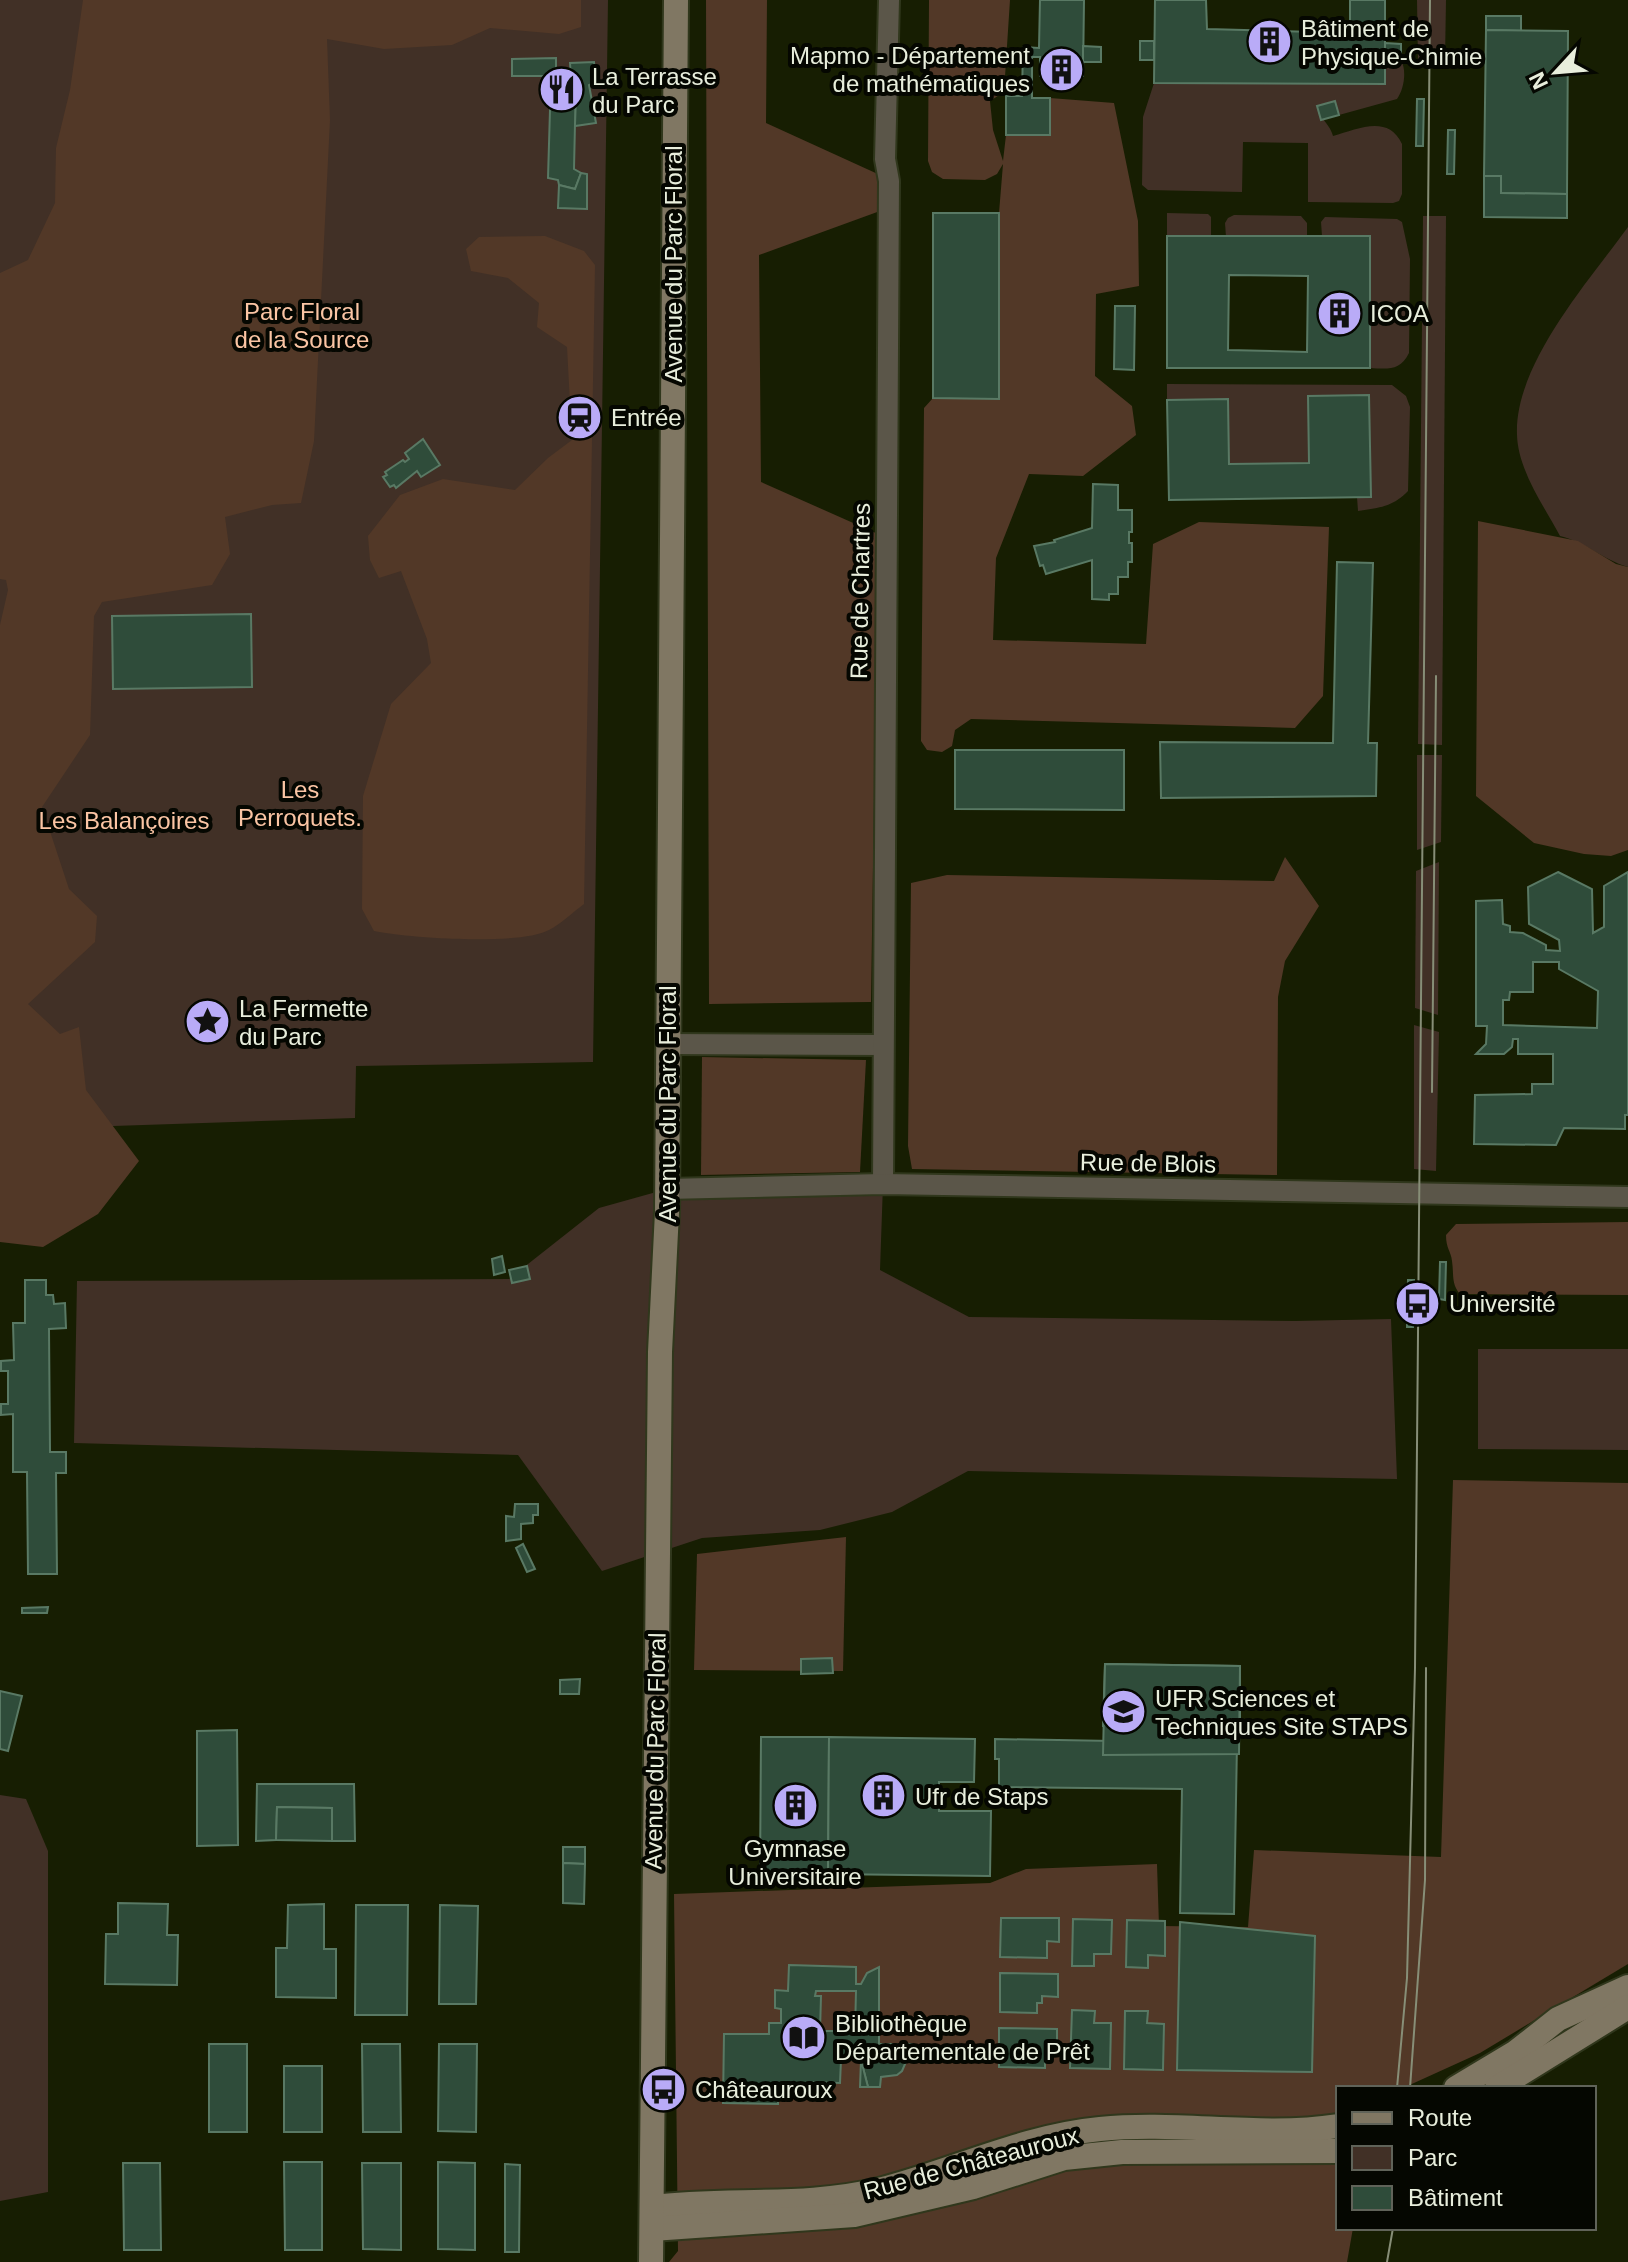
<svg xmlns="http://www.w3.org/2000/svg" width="1628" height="2262" font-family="Arial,sans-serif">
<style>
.green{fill:#413026}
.forest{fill:#523827}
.building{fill:#2f4c3a;stroke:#597964;stroke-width:2;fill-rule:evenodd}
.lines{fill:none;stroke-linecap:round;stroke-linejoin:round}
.street-casing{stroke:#30371c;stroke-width:24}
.secondary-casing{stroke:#30371c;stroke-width:28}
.street{stroke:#5b5649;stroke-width:20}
.secondary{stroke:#807763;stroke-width:24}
.tram{stroke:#878e77;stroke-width:2}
.labels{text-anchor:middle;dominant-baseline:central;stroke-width:8;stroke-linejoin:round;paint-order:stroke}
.poi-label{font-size:24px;fill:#e8eedc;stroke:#050701;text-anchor:start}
.street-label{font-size:24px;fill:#e8eedc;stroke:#050701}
.park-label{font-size:24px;fill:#fbc5a4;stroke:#050701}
</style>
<rect width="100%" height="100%" fill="#171e02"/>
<!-- green -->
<g class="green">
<path d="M0,0H608L593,1062L356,1066L355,1118L23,1129L0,1230Z"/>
<path d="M1417,0H1446L1445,59L1435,62L1418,60Z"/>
<path d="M1385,60H1401C1407,71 1404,89 1397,99L1339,115L1335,101L1317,106C1322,122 1330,124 1333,136C1358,129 1388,114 1402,144V194L1399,201L1393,203L1308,202V143L1243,142L1242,192L1148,190L1142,185L1143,117L1154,83L1385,84Z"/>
<path d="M1167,213L1208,214L1211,217V237L1167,236Z"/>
<path d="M1234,215L1301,216L1307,223V237H1226L1225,223L1228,218Z"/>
<path d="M1423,216H1446L1442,745L1418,744Z"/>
<path d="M1325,217L1397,219L1402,222L1410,259L1409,353C1400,371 1388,369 1370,368V236H1322L1321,222Z"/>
<path d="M1628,227V567C1604,560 1585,542 1560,536C1544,506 1518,470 1517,435C1514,365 1588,282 1628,227Z"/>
<path d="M1167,384L1392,385L1406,396L1410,407L1408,491C1393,507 1378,508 1358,511L1357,497H1370L1369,395L1308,396L1309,463L1229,464L1228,400H1167Z"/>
<path d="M1417,755H1442L1441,842L1417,850Z"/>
<path d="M1439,862L1438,1015L1415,1008L1416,871Z"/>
<path d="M1414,1025L1439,1032L1436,1171L1414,1169Z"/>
<path d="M883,1184L880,1270L969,1317L1295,1321L1391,1319L1397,1479L968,1471L892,1512L820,1530L702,1538L602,1571L518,1455L74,1443L77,1281L509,1279L599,1208L667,1189Z"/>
<path d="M1478,1349H1628V1450L1478,1449Z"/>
<path d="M0,1795L26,1799L48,1851V2192L0,2201Z"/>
</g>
<!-- forest -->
<g class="forest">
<path d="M83,0H581V27L559,34L490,28L452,45L384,49L327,39L330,120L314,441L301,503L272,505L225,517L230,554L212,585L102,602L94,616L90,735L42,807L69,889L97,916L95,942L28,1004L60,1034L79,1027L86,1090L139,1161L98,1214L43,1247L0,1242V625L8,590L6,580L0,579V273L28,260L55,203L56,148L70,90Z"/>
<path d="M706,0H767L766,123L880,175V211L759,255L761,482L878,534L871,1002L709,1004Z"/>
<path d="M929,0H1010L1004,92L990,101L993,130L1003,161L1006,135H1050V98L1114,103L1138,221L1139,286L1096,294L1095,376L1132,406L1136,435L1083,476L1029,474L996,558L993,640L1146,644L1153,544L1199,522L1329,527L1323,696L1295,728L971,719L955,730L952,746L942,752L927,750L921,741L924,408L933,398H999V213L1003,164L997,174L985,180L943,179L932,172L928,161Z"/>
<path d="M545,236L584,251L595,265L584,904C573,912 561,924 549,930C519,946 409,938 374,931L362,909L363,796L391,704L431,663L427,639L401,571L379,578L370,560L368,536L400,495L443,479L515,490L548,458L572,440L567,347L537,327L539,303L508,278L471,271L466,249L479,237Z"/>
<path d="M1478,521L1578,541L1616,564L1628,567V850L1611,856L1584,854L1534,843L1476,796Z"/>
<path d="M1285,857L1319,906L1285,961L1278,997L1277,1175L912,1169L908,1146L911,883L947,875L1274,881Z"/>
<path d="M702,1057L866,1060L860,1172L701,1175Z"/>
<path d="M1628,1222V1295L1460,1294C1451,1284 1454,1274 1452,1261C1451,1251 1446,1249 1446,1235L1456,1224Z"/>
<path d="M1453,1480L1628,1483V1964L1480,2053L1403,2088H1338V2228H1353L1347,2262H669L678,2251L674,1894L990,1883L1026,1869L1157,1864L1159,1926L1248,1927L1254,1850L1441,1857Z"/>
<path d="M846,1537L843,1671L694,1670L697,1554Z"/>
</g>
<!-- building -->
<g class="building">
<path d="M1040,0H1084L1083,76H1040V57H1032V98H1050V135H1006V96H1022L1023,47L1039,48Z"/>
<path d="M1155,0H1206L1207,29L1350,33V0H1385V84L1154,83Z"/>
<path d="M1486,16H1521V31L1486,30Z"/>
<path d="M1486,30L1568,31L1567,194L1501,193V176H1484Z"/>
<rect x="1140" y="41" width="14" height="19"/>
<path d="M1385,43L1401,44V60H1385Z"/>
<path d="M1083,46L1101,47V62H1083Z"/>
<path d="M556,58V76H512V59Z"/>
<path d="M594,62L596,82L589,85L596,123L575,126L576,78L571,77L570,63Z"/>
<path d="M551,76L576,78L574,169L581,173L575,189L559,185L558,180L548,178Z"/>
<path d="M1417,99H1424L1423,146H1416Z"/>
<path d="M1335,101L1339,115L1321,120L1317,106Z"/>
<path d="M1448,130H1455L1454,174H1447Z"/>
<path d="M581,173L587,174V209L558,208L559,185L575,189Z"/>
<path d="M1484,176H1501V193L1567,194V218L1484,217Z"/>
<path d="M933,213H999V399L933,398Z"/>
<path d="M1167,236H1370V368H1167ZM1229,275L1308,276L1307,352L1228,350Z"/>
<path d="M1115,306H1135L1134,370L1114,369Z"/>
<path d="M1369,395L1371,497L1169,500L1167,400L1228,399L1229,464L1309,463L1308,396Z"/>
<path d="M423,439L440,465L421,477L417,471L396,488L394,485L390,487L383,477L387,475L385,472L403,460L405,462L409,459L405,453Z"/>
<path d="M1093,484L1118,485V510H1132V532H1129V543H1132V562H1128V577H1118V594H1109V600L1092,599V560L1046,574L1043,565L1040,566L1034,546L1055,542L1054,540L1092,528Z"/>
<path d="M1337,562L1373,563L1368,743H1377L1376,796L1161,798L1160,742L1333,743Z"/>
<path d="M251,614L252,687L113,689L112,616Z"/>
<path d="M955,750H1124V810L955,809Z"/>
<path d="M1558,872L1592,889L1593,933L1604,927V886L1628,872V1115H1625V1129L1564,1128L1556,1145L1474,1144L1475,1095L1532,1094V1084H1553V1054H1518V1039H1513L1512,1047L1504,1054H1476L1486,1044L1487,1026H1476V901L1502,900L1503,924L1510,926V932L1523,933L1546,945V950L1560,951L1559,940L1529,924L1528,887ZM1533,962H1559V969L1598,991L1597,1028L1503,1025V1000H1509L1510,992H1533Z"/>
<path d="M502,1256L505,1272L494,1275L492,1259Z"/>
<path d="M1440,1262H1446L1445,1300L1439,1299Z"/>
<path d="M527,1266L530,1279L512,1283L509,1270Z"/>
<path d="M25,1280H46V1295H53L54,1304L65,1303L66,1328L49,1329L50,1452H66V1473H56L57,1574H28L27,1472H13V1414L1,1415V1404H8V1371H1V1361L14,1360L13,1323H25Z"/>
<path d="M1408,1280H1414L1413,1327H1407Z"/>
<path d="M515,1504H538V1515H533V1523L521,1524V1539L506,1541V1516L514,1517Z"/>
<path d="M523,1544L535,1569L527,1572L516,1548Z"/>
<path d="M48,1607L47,1613H22V1608Z"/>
<path d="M832,1658L833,1673L801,1674V1659Z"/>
<path d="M1105,1664L1240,1666V1728L1216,1727V1743H1237L1234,1914L1180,1913L1182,1789L999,1787V1759H995V1739L1113,1741L1114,1726H1103Z"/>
<path d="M1105,1664L1240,1666L1239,1754L1103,1755Z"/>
<path d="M580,1679L579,1694H560V1680Z"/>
<path d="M0,1691L22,1696L8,1751L0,1749Z"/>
<path d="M237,1730L238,1845L197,1846V1731Z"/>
<path d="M761,1737H829L828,1874H760Z"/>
<path d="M829,1737L975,1739L974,1782H939V1811H991L990,1876L828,1874Z"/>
<path d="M257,1784H354L355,1841H332V1808L277,1807L276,1840L256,1841Z"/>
<path d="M277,1807L332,1808V1841L276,1840Z"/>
<path d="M563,1847H585V1864L563,1863Z"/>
<path d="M563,1863L585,1864L584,1904L563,1903Z"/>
<path d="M118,1903L168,1904L167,1935H178L177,1985L105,1984L106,1934H118Z"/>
<path d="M324,1904V1949H336V1998L276,1997V1948H287L288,1905Z"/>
<path d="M356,1905H408L407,2015H355Z"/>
<path d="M440,1905L478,1906L476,2004H439Z"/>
<path d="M1001,1918H1059V1942L1047,1941V1958L1000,1957Z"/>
<path d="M1073,1919L1112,1920L1111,1954H1094V1966H1072Z"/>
<path d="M1127,1920L1165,1921V1956L1148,1955V1968L1126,1967Z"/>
<path d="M1180,1922L1315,1936L1312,2072L1177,2070Z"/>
<path d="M789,1965L856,1967V1984H861L867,1973L879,1967V2047L912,2048L902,2071L897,2075L881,2077L880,2087H868L861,2060H841L840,2083L813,2082V2094H778V2104L723,2103L724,2034H769V2023H781V2009L775,2008V1990L788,1991ZM816,1991H856L855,2031H820L821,1996H815Z"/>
<path d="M1000,1973L1058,1974V1997L1042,1996V2003H1037V2013L1000,2012Z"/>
<path d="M1072,2010L1095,2011L1094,2023H1111L1110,2069L1070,2068Z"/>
<path d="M1125,2011H1148L1147,2023L1164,2024L1163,2070L1124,2069Z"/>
<path d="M999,2028L1057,2029V2052H1045V2068L999,2067Z"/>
<rect x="209" y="2044" width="38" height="88"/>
<path d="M362,2044H400L401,2132H363Z"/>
<path d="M439,2044H477L476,2132L438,2131Z"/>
<path d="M879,2044H913L912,2048L879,2047Z"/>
<path d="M861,2060L868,2087H860Z"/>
<rect x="284" y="2066" width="38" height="66"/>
<path d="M284,2162H322V2250H285Z"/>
<path d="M438,2162L475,2163V2250L438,2249Z"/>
<path d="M123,2163H160L161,2250H124Z"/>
<path d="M362,2163H401V2250L363,2249Z"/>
<path d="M505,2164L520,2165L519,2252H505Z"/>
</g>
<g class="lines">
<defs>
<g id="street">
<path d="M668,1044L883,1045"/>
<path d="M883,1184L889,181L885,159L889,0"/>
<path d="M667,1189L883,1184L1628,1197"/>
</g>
<g id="secondary">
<path d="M1456,2088L1516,2052L1558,2019L1628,1987"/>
<path d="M1497,2088L1628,2007"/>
<path d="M652,2207C728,2198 808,2208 883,2189C955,2170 1025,2136 1100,2129C1179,2121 1259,2138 1338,2126"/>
<path d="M652,2229L854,2215L973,2187L1064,2158L1122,2152L1338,2151"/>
<path d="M651,2262L660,1352L667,1212L676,0"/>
</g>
</defs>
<!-- street casing -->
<use href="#street" class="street-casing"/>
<!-- secondary casing -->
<use href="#secondary" class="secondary-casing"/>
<!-- street -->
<use href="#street" class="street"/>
<!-- secondary -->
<use href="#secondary" class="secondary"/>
<!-- tram -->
<g class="tram">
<path d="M1432,1092L1436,676"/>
<path d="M1397,2088L1407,1978L1415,1668L1430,0"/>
<path d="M1410,2088L1425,1880L1426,1668"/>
<path d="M1387,2262L1393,2228"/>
</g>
</g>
<!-- icons -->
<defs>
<symbol id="building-disc" viewBox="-11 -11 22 22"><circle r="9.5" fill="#b9abf7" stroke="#050701"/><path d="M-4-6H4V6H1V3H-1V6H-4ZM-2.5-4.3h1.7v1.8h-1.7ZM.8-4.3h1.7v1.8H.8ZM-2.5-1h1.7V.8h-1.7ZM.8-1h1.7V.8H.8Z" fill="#111"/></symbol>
<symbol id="restaurant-disc" viewBox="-11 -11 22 22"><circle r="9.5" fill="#b9abf7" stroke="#050701"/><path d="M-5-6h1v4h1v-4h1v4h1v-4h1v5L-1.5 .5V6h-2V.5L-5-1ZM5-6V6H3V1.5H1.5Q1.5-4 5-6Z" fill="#111"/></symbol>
<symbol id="station-disc" viewBox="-11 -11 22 22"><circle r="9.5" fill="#b9abf7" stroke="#050701"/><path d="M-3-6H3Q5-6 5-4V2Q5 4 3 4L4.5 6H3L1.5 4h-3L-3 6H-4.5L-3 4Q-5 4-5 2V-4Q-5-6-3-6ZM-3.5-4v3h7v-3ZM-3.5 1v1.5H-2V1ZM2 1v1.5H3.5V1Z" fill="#111"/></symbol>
<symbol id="sight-disc" viewBox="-11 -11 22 22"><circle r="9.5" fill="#b9abf7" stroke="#050701"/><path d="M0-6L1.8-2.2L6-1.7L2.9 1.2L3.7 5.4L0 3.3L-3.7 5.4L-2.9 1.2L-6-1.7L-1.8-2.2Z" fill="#111"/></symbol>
<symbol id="bus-disc" viewBox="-11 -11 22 22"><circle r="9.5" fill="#b9abf7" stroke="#050701"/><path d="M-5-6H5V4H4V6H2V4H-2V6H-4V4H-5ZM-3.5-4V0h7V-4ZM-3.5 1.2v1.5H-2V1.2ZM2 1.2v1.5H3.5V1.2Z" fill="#111"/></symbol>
<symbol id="university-disc" viewBox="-11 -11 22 22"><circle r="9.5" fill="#b9abf7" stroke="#050701"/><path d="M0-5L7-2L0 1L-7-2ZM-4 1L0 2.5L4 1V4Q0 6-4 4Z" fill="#111"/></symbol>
<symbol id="library-disc" viewBox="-11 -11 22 22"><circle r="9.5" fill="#b9abf7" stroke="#050701"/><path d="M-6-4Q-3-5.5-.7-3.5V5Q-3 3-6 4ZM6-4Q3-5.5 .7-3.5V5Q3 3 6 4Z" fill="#111"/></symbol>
</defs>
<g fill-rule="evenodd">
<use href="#building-disc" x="1244" y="16" width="51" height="51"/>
<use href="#building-disc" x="1036" y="44" width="51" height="51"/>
<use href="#restaurant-disc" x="536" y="64" width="51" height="51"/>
<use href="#building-disc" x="1314" y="288" width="51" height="51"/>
<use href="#station-disc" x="554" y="392" width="51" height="51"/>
<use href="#sight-disc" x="182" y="996" width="51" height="51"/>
<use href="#bus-disc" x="1392" y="1278" width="51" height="51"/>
<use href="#university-disc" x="1098" y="1686" width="51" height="51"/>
<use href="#building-disc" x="858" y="1770" width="51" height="51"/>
<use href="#building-disc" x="770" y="1780" width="51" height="51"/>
<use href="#library-disc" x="778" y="2012" width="51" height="51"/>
<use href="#bus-disc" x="638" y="2064" width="51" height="51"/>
</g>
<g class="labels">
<!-- poi labels -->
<g class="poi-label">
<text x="1301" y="28">Bâtiment de<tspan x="1301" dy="28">Physique-Chimie</tspan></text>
<text x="1030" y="55" text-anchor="end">Mapmo - Département<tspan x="1030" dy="28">de mathématiques</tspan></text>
<text x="592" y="76">La Terrasse<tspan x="592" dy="28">du Parc</tspan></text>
<text x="1370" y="313">ICOA</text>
<text x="611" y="417">Entrée</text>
<text x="239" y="1008">La Fermette<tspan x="239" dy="28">du Parc</tspan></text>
<text x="1449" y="1303">Université</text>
<text x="1155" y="1698">UFR Sciences et<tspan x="1155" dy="28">Techniques Site STAPS</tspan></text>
<text x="915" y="1796">Ufr de Staps</text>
<text x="795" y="1848" text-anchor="middle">Gymnase<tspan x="795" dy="28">Universitaire</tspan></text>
<text x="835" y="2023">Bibliothèque<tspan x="835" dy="28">Départementale de Prêt</tspan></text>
<text x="695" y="2089">Châteauroux</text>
</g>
<!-- street labels -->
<g class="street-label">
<text transform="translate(673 264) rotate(-90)">Avenue du Parc Floral</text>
<text transform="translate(860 591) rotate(-89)">Rue de Chartres</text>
<text transform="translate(667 1104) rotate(-90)">Avenue du Parc Floral</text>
<text transform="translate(1148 1163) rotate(1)">Rue de Blois</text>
<text transform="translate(655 1751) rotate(-89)">Avenue du Parc Floral</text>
<text transform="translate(971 2163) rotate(-15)">Rue de Châteauroux</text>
</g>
<!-- park labels -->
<g class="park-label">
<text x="302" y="311">Parc Floral<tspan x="302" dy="28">de la Source</tspan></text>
<text x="300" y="789">Les<tspan x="300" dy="28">Perroquets.</tspan></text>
<text x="124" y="820">Les Balançoires</text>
</g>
</g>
<!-- legend -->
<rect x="1336" y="2086" width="260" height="144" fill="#050701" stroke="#606359" stroke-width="2"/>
<rect x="1352" y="2112" width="40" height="12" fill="#807763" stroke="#606359" stroke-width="2"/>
<text x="1408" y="2126" font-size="24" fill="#e8eedc">Route</text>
<rect x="1352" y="2146" width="40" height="24" fill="#413026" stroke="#606359" stroke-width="2"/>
<text x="1408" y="2166" font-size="24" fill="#e8eedc">Parc</text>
<rect x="1352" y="2186" width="40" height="24" fill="#2f4c3a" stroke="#606359" stroke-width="2"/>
<text x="1408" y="2206" font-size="24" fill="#e8eedc">Bâtiment</text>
<!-- north arrow -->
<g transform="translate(1556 72) rotate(244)" stroke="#050701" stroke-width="6" paint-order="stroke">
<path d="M0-6L14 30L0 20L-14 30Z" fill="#e8eedc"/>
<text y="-12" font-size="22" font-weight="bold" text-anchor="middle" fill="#e8eedc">N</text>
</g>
</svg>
